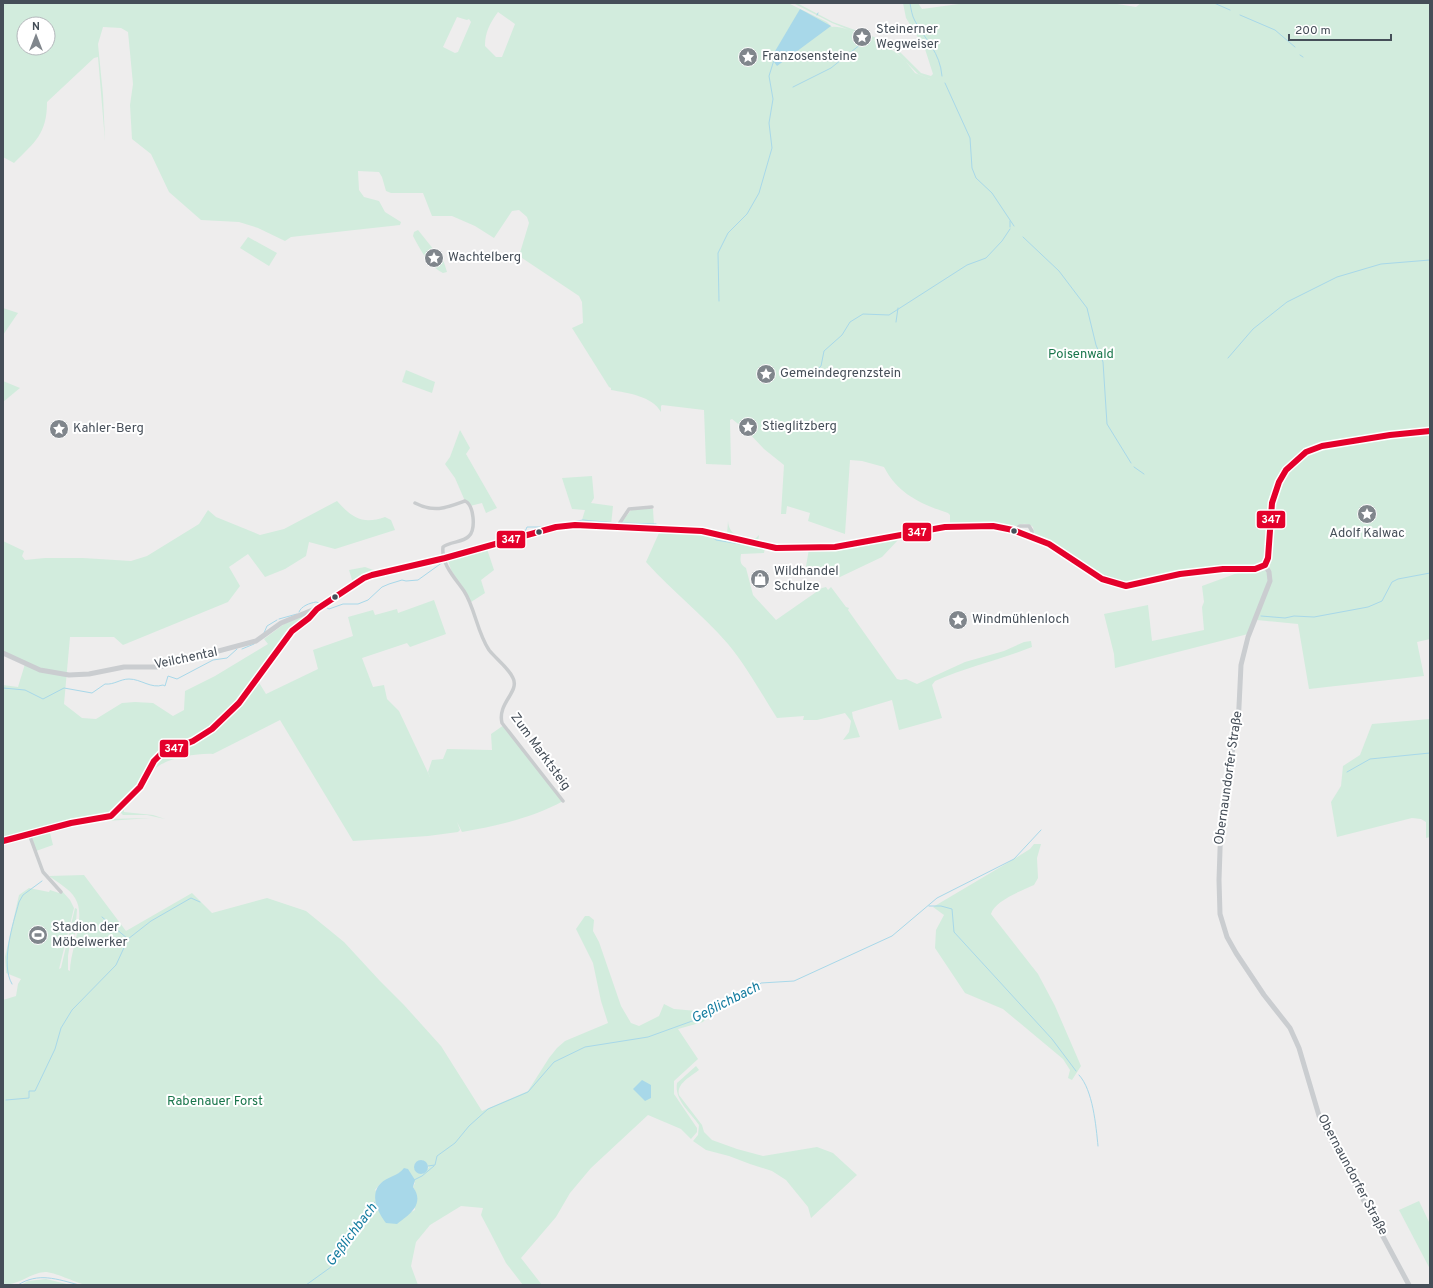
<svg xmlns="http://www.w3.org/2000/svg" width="1433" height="1288" font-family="Overpass,sans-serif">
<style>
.green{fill:#d2ecdd;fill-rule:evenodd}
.water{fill:#a8d8e9}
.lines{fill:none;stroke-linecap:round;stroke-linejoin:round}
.stream{stroke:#a8d8e9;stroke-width:1}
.street{stroke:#c9ccce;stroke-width:3.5}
.secondary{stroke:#cacdd0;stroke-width:5}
.bus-1-casing{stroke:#fff;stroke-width:9}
.bus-1{stroke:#e4002b;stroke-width:6}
.bus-dot{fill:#454e58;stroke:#fff;stroke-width:1.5}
.labels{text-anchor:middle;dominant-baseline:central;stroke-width:4;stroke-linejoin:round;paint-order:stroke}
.poi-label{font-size:13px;fill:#454e58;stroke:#fff;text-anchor:start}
.park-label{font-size:13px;fill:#1a764c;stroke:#fff}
.street-label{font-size:13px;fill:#454e58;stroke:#fff}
.water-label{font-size:14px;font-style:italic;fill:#127b9f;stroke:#fff}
.line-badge{stroke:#fff;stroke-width:1.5}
.badge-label{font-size:11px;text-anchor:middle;font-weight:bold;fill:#fff}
</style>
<rect width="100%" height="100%" fill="#eeeded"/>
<!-- green -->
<g class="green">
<path d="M3,3H788L827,22L832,27C843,24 886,45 895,52C903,58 909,65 915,73L930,79L918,74L891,47L832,23L793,3H797L833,22L882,40L901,53L921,73L931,76L933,74L925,49L906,18L903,3H918L922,9L966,3H1111L1136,7L1141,3H1430V639L1417,642L1424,676L1309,689L1298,624L1257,620C1264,600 1273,582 1269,562L1247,568H1223L1127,585C1094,580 1063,554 1035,537L1033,527C1027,522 1020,523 1014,528L950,526V515L948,513C921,504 898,494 884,467L862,461L850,460L845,534L808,521L810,513L787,506L786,514H781L784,465L764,449L747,431L732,419L730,420L731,465L706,464L704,410L662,405L661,406V412C652,396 628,393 611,390V388L609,387L572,328L583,323L582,302L579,296L519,256L529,223L527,217L519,210L512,211L494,238L475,226L452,216H432L423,193H391L386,191L382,177L379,172L358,171L359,190L364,197L379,201L385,212L401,222L400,225L291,237L285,241L258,228L239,222L201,220L169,192L151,154L132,139L130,105L133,84L128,32L121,28L103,27L98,44L103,95L105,141L98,57L94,58L47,102C47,134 35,142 14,163L3,157ZM498,12L515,24L502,57H496L485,46C485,32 490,23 498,12ZM457,17L467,20L469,19L471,22L458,52L455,53L443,47ZM24,24H48V48H24Z"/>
<path d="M418,230L434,250L441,253L447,272L443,273C428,265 421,251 413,236L414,232Z"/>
<path d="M248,237L277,253L269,266L240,248Z"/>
<path d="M3,308L18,313L3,335Z"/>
<path d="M406,370L435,382L432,393L402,382Z"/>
<path d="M3,381L20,388L3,402Z"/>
<path d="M460,430L470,448L466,454L497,508L486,513L482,503L470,506L465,501L455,478L445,464L450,457Z"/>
<path d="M592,476L594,498L591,503L613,506L611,525L584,523L582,520L585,510L572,509L562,478Z"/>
<path d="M337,501C352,518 363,525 385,517L391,520L395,530L335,549L309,542L306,556L285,569L265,577L248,554L229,567L240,586L228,602L123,645L114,637H70L64,704L82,718L96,719L122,703L135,702L153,703L173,716L184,710L185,691L215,676L268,644L264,639L284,624L306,615L308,616L296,626L255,685L258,681L266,694L318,669L313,650L353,636L348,617L373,610L375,615L397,609L398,613L434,600L446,634L410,647L407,643L362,658L373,687L384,685L387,699L399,711L430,777L428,772L432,760L443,759L447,749L492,750L491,734L504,725L563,801C533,818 496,826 462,832L457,822L460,830L458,832L428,836L353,841L280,720L213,754C198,753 169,758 157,767C148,775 134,798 124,808V812L153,815L165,819L147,815H123L119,811L111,816L70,826L106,819L151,818L92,822L50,833L53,845L36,851L31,835L3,839V685L18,687L25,664L3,653V541L24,551L22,556L25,560L45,558H83L131,561L147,556L199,524L208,510L216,517L260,535L284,529Z"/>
<path d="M632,509H653L654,525L620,524Z"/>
<path d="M728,521C729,536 742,539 756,538L759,535L758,542L727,535Z"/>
<path d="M684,532L706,534L765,547L764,553L741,554C740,561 740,564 746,568L753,595L776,620L822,588L826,587L828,590L831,587L846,607L849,608L848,610L897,679L901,680L906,679L917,684L965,662L1004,651L1024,642L1031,641L1032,647C1000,660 967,667 935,681L932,685L942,718L899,730L892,700L852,712L853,718L860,737L843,740L849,732L851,721L845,713L817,720H803L804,716L777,718C761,693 747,667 728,644C703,615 672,591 646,562L659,533Z"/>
<path d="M902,537L898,540L882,557L840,577L834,573L823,575L805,572L809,549L842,548Z"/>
<path d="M487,549L494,570L481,580L485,593L471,602L451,570L448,560Z"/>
<path d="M365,567L376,571L375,573L353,583L349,570Z"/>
<path d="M1264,570L1266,571L1269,578L1248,634L1115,668L1114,654L1104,614L1148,605L1152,641L1204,630L1202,607L1204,602L1202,586L1243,571Z"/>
<path d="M1430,719V837L1426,838V822L1421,819L1412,818L1337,837L1331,802L1341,786L1343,766L1360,755L1372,724Z"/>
<path d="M1034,844H1041L1037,858L1038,878L1034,885C1023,890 994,901 991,914L1038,974L1055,1006L1081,1066L1072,1080L1068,1078L1070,1070L1063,1059L1003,1009L965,993L935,948L936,930L944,915L933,907L1014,859L1030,849Z"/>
<path d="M84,875L126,931L192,893L212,913L267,898L306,911L344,942L380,981L404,1005L441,1046L482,1111L528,1091L549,1058L557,1048L565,1041L608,1023L601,1001L593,963L576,929L585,916H589L594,920L593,931L599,942L621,1006L631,1023L639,1026L659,1016L664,1004L674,1009L697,1011V1014L707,1013L709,1015L703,1022L678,1029L698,1059L674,1081V1094L697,1128V1132L691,1139L681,1129L648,1115L591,1168L570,1193L556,1217L521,1258L542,1285H523L506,1263L490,1232L481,1215L483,1208L461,1206L430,1225L416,1242L411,1266L418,1285H85C75,1282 54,1272 45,1272C30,1273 19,1285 3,1285V1000L16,996L18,984L21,979L6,973L5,957L19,895L29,888L49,892L50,890L59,893L62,891L70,900L74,908L59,969L61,968L75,908L77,909L75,935L73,934L71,937L68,956V970L70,971C70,950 87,917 75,898C70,889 57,882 49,876ZM422,1160L429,1167L422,1174L417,1171L415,1163ZM402,1171L415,1183L413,1187L415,1190V1210L409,1213L375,1190L381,1183L392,1178Z"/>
<path d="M696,1066L699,1070C691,1076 676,1084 679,1095L702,1125L704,1132L712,1140L737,1149L763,1156L817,1147L833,1153L857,1175L811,1218L808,1207L786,1180L772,1171L750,1164L729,1156L706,1150L693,1141L698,1135L699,1125C691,1113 674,1100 677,1083Z"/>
<path d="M1419,1201L1430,1224V1269L1399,1210Z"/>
<path d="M46,1279L71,1285H21L28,1281Z"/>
</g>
<!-- water -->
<g class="water">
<path d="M800,9L831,26L777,66L771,58Z"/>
<path d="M642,1080L651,1085V1098L645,1101L633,1089Z"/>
<circle cx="421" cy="1167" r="7"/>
<path d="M404,1168L408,1169L415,1180L413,1187C425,1204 410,1214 397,1224L386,1223C378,1213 369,1194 381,1183C387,1177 398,1176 404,1168Z"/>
</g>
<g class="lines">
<!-- stream -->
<g class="stream">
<path d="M910,3C911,9 912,16 915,21C926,41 940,52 942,76"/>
<path d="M1214,3L1230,10"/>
<path d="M817,15L818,13"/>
<path d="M1240,15L1275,30L1295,47"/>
<path d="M1300,55L1303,57"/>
<path d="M945,83L970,138L972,168L976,178L992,193L1014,226"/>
<path d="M793,87L831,68L861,44"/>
<path d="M1010,227V221"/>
<path d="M1023,237L1059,271L1087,308L1096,345L1103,362L1107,424L1131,463"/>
<path d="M719,301L718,253L728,233L747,214L759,193L772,148L769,123L773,99L769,76L774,60"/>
<path d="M896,322L898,308"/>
<path d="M1228,358L1253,329L1287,302L1337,277L1381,264L1430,260"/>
<path d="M810,376L821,366L824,351L842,335L850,322L863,314L889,315L967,265L986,258L1002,241L1010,229"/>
<path d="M1134,467L1144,474"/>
<path d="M621,523L656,524"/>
<path d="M560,524L583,520L616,523"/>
<path d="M524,534L527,527H547"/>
<path d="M709,535L716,540L740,544"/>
<path d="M324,606L329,609L343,604H358L368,600L382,587L389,584L402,580L406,581L418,580L443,562"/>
<path d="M299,612C301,606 310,603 316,602L319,603"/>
<path d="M1261,616L1285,618L1294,616L1314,617L1368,607L1382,601L1392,582L1398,579L1430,573"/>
<path d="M279,619L297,614"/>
<path d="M264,633L267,626L277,620"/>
<path d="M242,649L254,644"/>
<path d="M3,688L25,690L43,699L64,688L92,693L105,684C114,685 120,679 129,679C141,679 151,689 163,685L165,686L168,676L177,679L213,660L227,658L237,649"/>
<path d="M1347,772L1370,759L1430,753"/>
<path d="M929,906H941L952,909L954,932L1052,1039L1076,1071"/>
<path d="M102,917L128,939"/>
<path d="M12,984C0,964 13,924 19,902L23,895L42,881"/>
<path d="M1079,1075C1093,1090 1096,1126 1098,1146"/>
<path d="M6,1100L29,1098V1091H35L55,1049L61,1028L72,1010L116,965L128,939L151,921L191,898L200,902"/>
<path d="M428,1166L435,1165L437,1156L455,1143L469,1126L488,1109L528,1092L554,1062L585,1047L648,1037L706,1016L719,1005L750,993L761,983L794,981L892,936L937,898L1014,859L1041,830"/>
<path d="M414,1180L422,1176L434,1166"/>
<path d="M18,1285C38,1272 57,1279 79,1285"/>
<path d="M306,1285L331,1267L347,1241L375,1202"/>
</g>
<!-- street -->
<g class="street">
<path d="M415,503C434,513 446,508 465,501C474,505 476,529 469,536C463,543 450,541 443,547C441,564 455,578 464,591C475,608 477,632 489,650C496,659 508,667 513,678C520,692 497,703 502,723L563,801"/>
<path d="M617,527L629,509L652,507"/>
<path d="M1013,530L1020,526H1029L1032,531V537"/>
<path d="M29,834L43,872L61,892"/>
</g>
<!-- secondary -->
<g class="secondary">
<path d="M1265,565L1269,572L1270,581L1248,637L1241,665L1238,727L1228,770L1221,820L1219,880L1220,914L1227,937L1236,953L1264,995L1290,1028L1299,1048L1320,1119L1409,1285"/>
<path d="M3,653L40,670L69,675L89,674L124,667H159L256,641L281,623L315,609"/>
<path d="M3,841L71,823L111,816L140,787L154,761L161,754L193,741L212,729L239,703L292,631L309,618L317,609L364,578L372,575L445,558L556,527L575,525L702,531L776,548L835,547L945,527L993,526L1013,530L1049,544L1102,579L1126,586L1180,574L1223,569H1255L1265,565L1268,558L1272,503L1279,482L1286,470L1306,452L1322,446L1390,435L1430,431"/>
</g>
<defs>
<path id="bus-1" d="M3,841L71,823L111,816L140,787L154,761L161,754L193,741L212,729L239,703L292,631L309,618L317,609L364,578L372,575L445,558L556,527L575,525L702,531L776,548L835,547L945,527L993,526L1013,530L1049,544L1102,579L1126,586L1180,574L1223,569H1255L1265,565L1268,558L1272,503L1279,482L1286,470L1306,452L1322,446L1390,435L1430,431"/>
</defs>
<!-- bus-1 casing -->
<use href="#bus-1" class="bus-1-casing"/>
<!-- bus-1 -->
<use href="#bus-1" class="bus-1"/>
</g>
<!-- icons -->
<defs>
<symbol id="sight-disc" viewBox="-11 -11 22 22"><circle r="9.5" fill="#80868c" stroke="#fff"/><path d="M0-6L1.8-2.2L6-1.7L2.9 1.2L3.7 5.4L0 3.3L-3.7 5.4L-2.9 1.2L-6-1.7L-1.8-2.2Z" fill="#fff"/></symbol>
<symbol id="shop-disc" viewBox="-11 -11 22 22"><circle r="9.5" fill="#80868c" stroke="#fff"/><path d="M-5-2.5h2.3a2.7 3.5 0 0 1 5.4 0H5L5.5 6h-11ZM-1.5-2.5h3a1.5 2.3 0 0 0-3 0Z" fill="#fff"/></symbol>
<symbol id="stadium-disc" viewBox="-11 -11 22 22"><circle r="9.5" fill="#80868c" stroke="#fff"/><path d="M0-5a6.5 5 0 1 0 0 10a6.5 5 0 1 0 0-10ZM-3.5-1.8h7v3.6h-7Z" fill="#fff"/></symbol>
</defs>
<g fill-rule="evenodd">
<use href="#sight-disc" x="851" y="26" width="22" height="22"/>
<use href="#sight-disc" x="737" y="46" width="22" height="22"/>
<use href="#sight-disc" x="423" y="247" width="22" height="22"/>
<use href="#sight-disc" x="755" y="363" width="22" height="22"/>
<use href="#sight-disc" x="737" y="416" width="22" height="22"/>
<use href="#sight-disc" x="48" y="418" width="22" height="22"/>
<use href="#sight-disc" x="1356" y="503" width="22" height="22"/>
<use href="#shop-disc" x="749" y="568" width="22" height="22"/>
<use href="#sight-disc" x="947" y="609" width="22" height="22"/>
<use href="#stadium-disc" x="27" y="924" width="22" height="22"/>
</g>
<!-- markers -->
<g class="bus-dot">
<circle cx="1014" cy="531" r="3.5"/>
<circle cx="539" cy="532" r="3.5"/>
<circle cx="335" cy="597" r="3.5"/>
</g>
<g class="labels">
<!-- poi labels -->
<g class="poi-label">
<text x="876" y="30">Steinerner<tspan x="876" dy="15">Wegweiser</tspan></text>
<text x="762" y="57">Franzosensteine</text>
<text x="448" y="258">Wachtelberg</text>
<text x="780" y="374">Gemeindegrenzstein</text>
<text x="762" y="427">Stieglitzberg</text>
<text x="73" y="429">Kahler-Berg</text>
<text x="1367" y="534" text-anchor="middle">Adolf Kalwac</text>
<text x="774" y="572">Wildhandel<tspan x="774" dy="15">Schulze</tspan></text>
<text x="972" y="620">Windmühlenloch</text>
<text x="52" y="928">Stadion der<tspan x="52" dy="15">Möbelwerker</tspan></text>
</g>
<!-- park labels -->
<g class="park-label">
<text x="1081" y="355">Poisenwald</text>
<text x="215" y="1102">Rabenauer Forst</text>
</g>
<!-- street labels -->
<g class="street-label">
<text transform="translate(186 659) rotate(-12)">Veilchental</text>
<text transform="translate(540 752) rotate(54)">Zum Marktsteig</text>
<text transform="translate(1229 778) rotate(-82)">Obernaundorfer Straße</text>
<text transform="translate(1352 1175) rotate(62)">Obernaundorfer Straße</text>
</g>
<!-- water labels -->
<g class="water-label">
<text transform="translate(726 1003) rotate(-27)">Geßlichbach</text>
<text transform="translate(352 1235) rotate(-53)">Geßlichbach</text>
</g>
</g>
<g class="line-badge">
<rect x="1256" y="510" width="30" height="19" rx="4" fill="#e4002b"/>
<rect x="902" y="522" width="30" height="20" rx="4" fill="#e4002b"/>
<rect x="496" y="530" width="30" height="19" rx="4" fill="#e4002b"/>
<rect x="159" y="739" width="30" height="19" rx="4" fill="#e4002b"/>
</g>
<g class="badge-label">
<text x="1271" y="523">347</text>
<text x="917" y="536">347</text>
<text x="511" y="543">347</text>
<text x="174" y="752">347</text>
</g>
<!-- border -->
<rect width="1433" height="1288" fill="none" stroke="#454e58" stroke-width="8"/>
<!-- north arrow -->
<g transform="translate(36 36)"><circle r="19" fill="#ffffff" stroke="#b5b8bc"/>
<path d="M0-3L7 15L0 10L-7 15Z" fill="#80868c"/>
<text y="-6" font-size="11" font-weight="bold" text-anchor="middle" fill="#454e58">N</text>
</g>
<!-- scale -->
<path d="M1289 34v6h102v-6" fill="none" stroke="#454e58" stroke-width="2"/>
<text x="1295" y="34" font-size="12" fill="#454e58" stroke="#ffffff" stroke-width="3" paint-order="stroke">200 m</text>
</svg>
